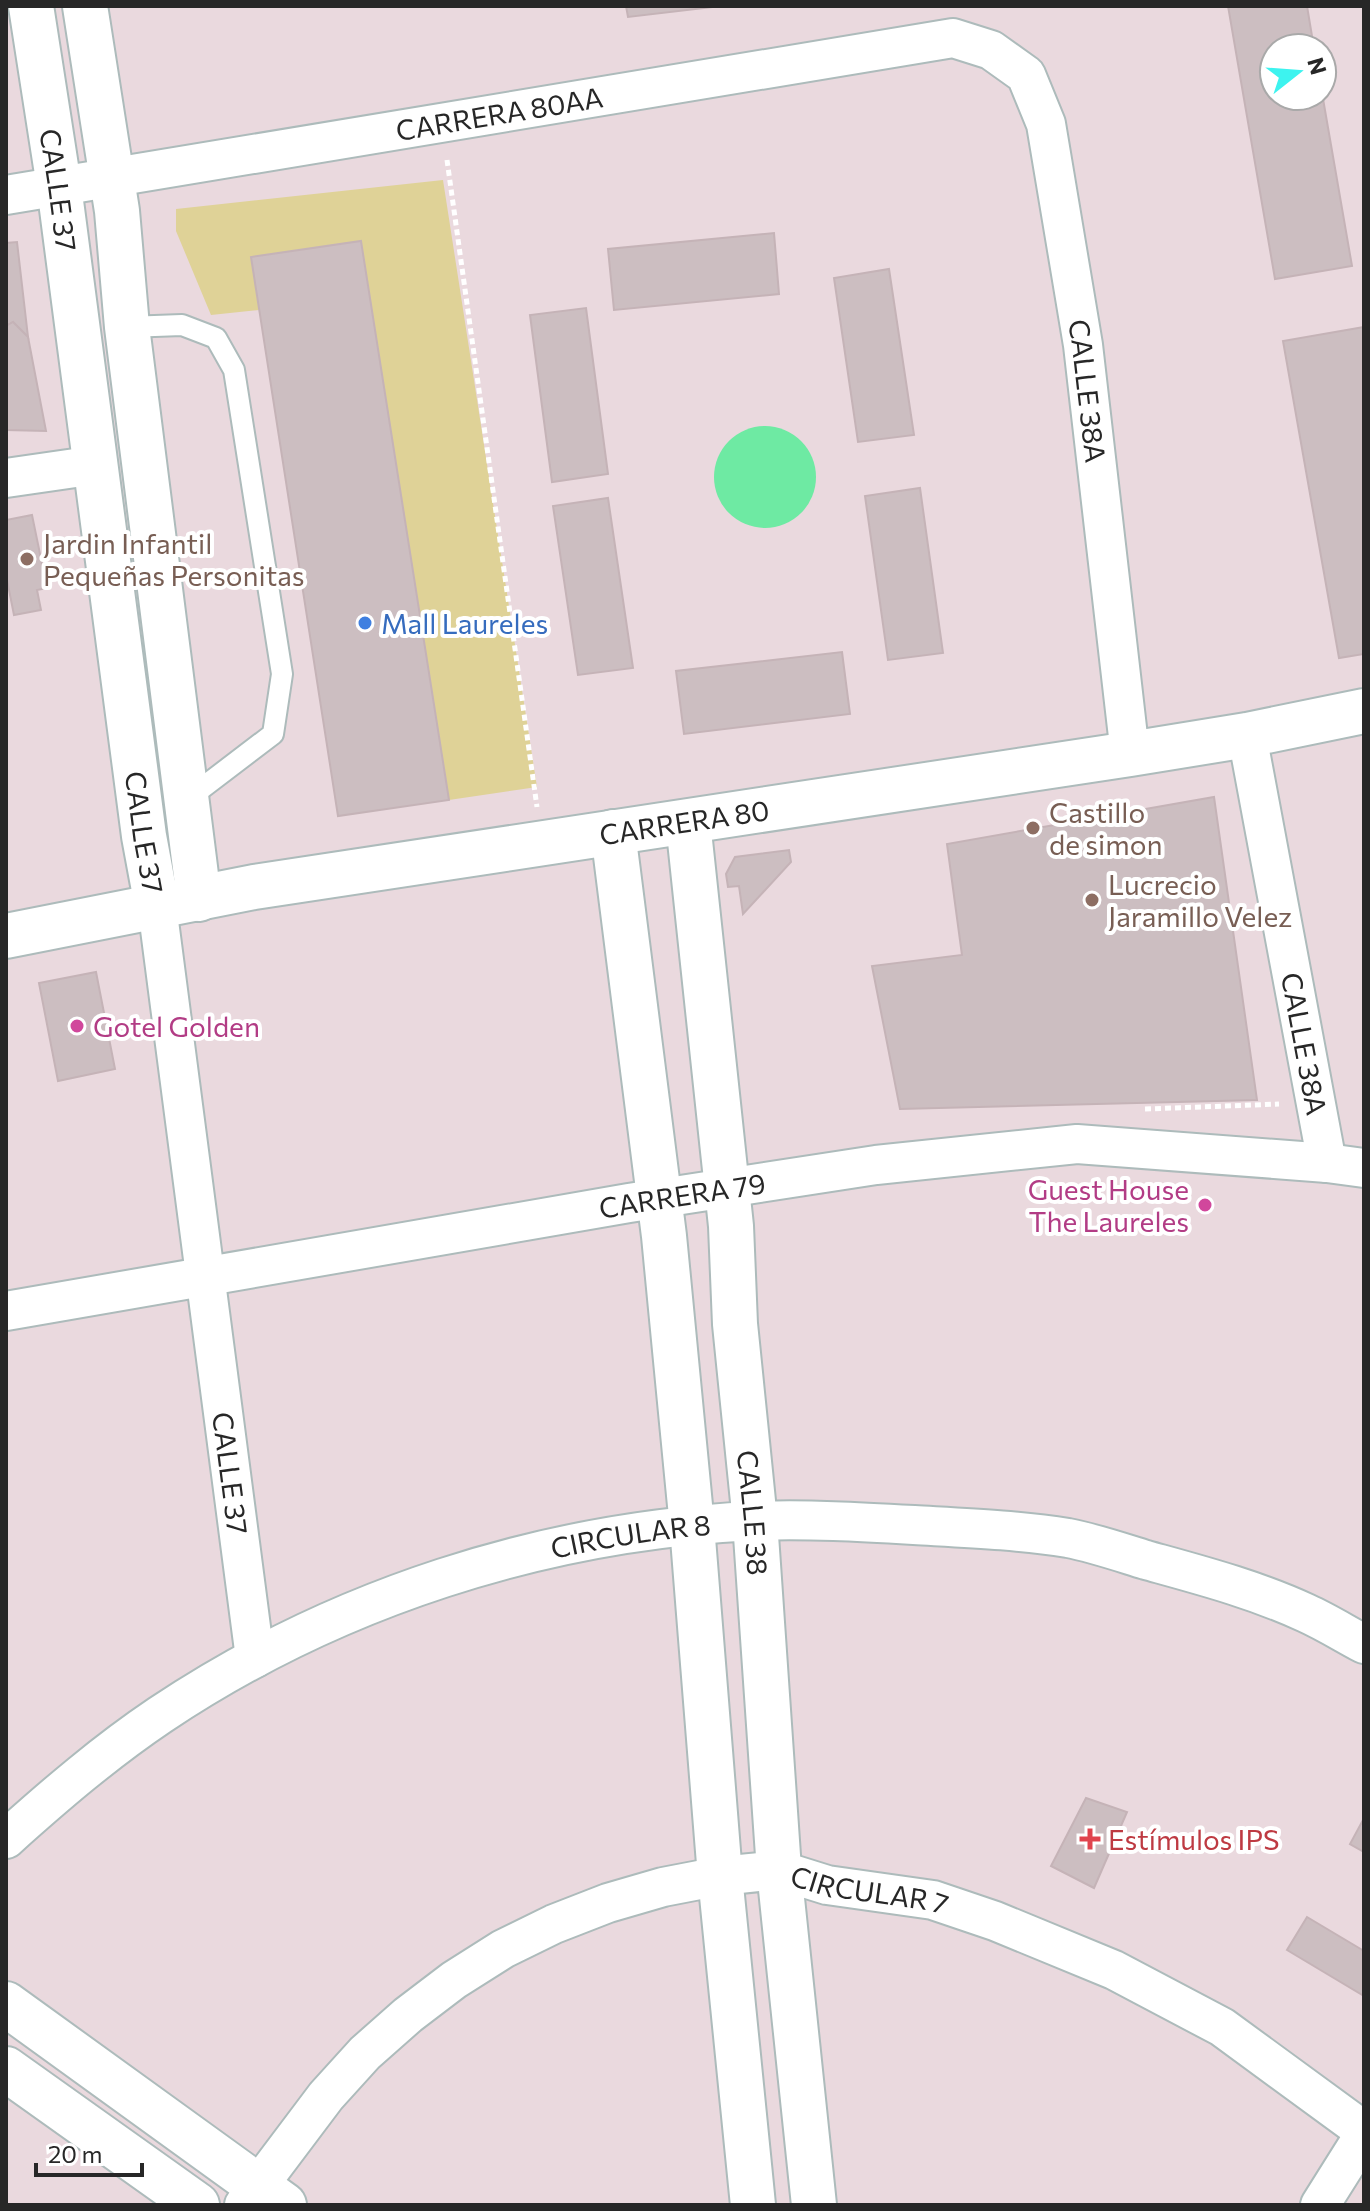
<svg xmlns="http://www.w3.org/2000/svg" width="1370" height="2211" font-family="Commissioner,sans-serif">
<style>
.green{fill:#dfd297}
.water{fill:#6eeaa3}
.building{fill:#ccbec1;stroke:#c5b3b7;stroke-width:2}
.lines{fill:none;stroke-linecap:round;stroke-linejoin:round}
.lane-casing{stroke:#adbbbb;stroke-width:24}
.street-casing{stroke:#adbbbb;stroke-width:42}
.secondary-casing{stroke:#adbbbb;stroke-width:48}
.path{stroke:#fff;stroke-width:5;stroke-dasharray:6 4;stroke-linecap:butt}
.lane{stroke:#fff;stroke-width:20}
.street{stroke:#fff;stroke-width:38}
.secondary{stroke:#fff;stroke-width:44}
.education-dot{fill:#8d6e63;stroke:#fff;stroke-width:3}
.shop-dot{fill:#3f7fe0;stroke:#fff;stroke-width:3}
.hotel-dot{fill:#d1479c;stroke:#fff;stroke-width:3}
.health-dot{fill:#e0444e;stroke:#fff;stroke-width:3}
.labels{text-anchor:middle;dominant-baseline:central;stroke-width:8;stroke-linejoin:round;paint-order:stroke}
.street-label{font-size:28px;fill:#272727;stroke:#fff}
.education-label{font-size:28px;fill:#785e54;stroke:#fff;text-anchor:start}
.shop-label{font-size:28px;fill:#366cbe;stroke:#fff;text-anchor:start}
.hotel-label{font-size:28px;fill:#b23c85;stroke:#fff;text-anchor:start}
.health-label{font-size:28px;fill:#be3a42;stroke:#fff;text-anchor:start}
</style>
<rect width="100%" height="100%" fill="#ead9de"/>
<!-- green -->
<path class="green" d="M443,180L537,787L449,800L361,241L252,257L259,310L211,315L176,231V209Z"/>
<!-- water -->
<circle class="water" cx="765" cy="477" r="51"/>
<!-- building -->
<g class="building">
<path d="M626,6H721L628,17Z"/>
<path d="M1228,6H1307L1314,48H1274V96H1322V93L1352,266L1275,279Z"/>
<path d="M774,233L779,294L614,310L608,249Z"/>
<path d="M361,241L449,800L338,816L251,257Z"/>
<path d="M17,242L28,337L13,322L6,326V243Z"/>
<path d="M889,269L914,435L858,442L834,278Z"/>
<path d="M586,308L608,474L552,482L530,315Z"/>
<path d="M13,322L28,337L46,431L6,430V326Z"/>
<path d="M1364,327V654L1339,658L1283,341Z"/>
<path d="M920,488L943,653L888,660L865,496Z"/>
<path d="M608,498L633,668L578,675L553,506Z"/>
<path d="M32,515L47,588L37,590L41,610L14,615L6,575V520Z"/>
<path d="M842,652L850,714L684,734L676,671Z"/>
<path d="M1214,797L1257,1100L900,1109L872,966L962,955L947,844Z"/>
<path d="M789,850L791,862L743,914L739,886L728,887L726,874L735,857Z"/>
<path d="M96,972L115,1069L58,1081L39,983Z"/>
<path d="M1086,1798L1127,1812L1094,1888L1051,1866Z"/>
<path d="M1363,1820H1364V1852L1350,1844Z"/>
<path d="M1307,1917L1364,1951V1996L1287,1950Z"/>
</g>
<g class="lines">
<defs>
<path id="lane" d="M127,327L182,325L216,338L234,370L282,674L273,734L185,801"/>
<g id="street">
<path id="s1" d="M6,195L953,38L991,50L1026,75L1046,124L1083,345L1130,754"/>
<path d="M6,478L96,465"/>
<path id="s2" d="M1247,735L1327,1163"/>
<path id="s3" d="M157,906L255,1658"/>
<path id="s4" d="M6,1311L629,1203L876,1165L1077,1144L1327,1163L1364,1168"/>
<path id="s5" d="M6,1839C55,1795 105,1752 160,1715C335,1598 543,1531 753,1521C807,1519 861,1522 914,1525C966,1528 1017,1530 1068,1538C1094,1543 1120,1552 1146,1560C1200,1575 1254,1589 1306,1613C1326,1622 1345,1634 1364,1644"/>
<path id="s6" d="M244,2205L326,2096L365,2053L408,2015L454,1980L503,1949L554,1924L608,1903L663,1887L720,1876L779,1870L827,1885L933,1900L995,1921L1114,1970L1222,2027L1364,2131"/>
<path d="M1320,2205L1364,2135"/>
</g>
<g id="secondary">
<path id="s7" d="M31,6L59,186L144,836L157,906"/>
<path d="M85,6L117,211L127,327L199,899"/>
<path id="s8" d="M688,822L731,1226L735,1324L755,1521L779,1870L814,2205"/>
<path d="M613,832L664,1236L692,1526L720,1876L753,2205"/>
<path id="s9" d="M6,936L254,887L1130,754L1247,735L1364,711"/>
<path d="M6,2004L284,2205"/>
<path d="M6,2069L197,2205"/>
</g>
</defs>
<!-- lane casing -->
<use href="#lane" class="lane-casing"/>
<!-- street casing -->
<use href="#street" class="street-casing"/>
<!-- secondary casing -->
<use href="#secondary" class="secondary-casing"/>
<!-- path -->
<g class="path">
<path d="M447,160L537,807"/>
<path d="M1145,1109L1279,1104"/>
</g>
<!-- lane -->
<use href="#lane" class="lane"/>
<!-- street -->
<use href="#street" class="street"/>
<!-- secondary -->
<use href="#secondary" class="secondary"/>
</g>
<!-- markers -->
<g class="education-dot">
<circle cx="27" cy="559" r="8"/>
<circle cx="1033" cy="828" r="8"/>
<circle cx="1092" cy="900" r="8"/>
</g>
<circle class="shop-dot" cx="365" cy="623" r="8"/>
<g class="hotel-dot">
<circle cx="77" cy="1026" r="8"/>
<circle cx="1205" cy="1205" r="8"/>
</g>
<path class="health-dot" d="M1086 1827h8v8h8v8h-8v8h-8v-8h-8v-8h8z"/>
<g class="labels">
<!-- street labels -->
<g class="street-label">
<text stroke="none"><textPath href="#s1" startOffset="500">CARRERA 80AA</textPath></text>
<text stroke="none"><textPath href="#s7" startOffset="186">CALLE 37</textPath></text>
<text stroke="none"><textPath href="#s1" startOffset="1366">CALLE 38A</textPath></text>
<text stroke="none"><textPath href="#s9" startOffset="688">CARRERA 80</textPath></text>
<text stroke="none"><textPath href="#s7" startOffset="834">CALLE 37</textPath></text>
<text stroke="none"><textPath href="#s2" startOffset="314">CALLE 38A</textPath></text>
<text stroke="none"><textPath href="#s4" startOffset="686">CARRERA 79</textPath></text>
<text stroke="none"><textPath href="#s3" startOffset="572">CALLE 37</textPath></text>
<text stroke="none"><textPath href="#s8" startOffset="694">CALLE 38</textPath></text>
<text stroke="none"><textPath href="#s5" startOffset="706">CIRCULAR 8</textPath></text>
<text stroke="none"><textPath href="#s6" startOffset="750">CIRCULAR 7</textPath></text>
</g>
<!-- education labels -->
<g class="education-label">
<text x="43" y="543">Jardin Infantil<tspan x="43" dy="32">Pequeñas Personitas</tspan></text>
<text x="1049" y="812">Castillo<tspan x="1049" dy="32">de simon</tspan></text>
<text x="1108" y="884">Lucrecio<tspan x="1108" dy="32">Jaramillo Velez</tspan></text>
</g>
<!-- shop labels -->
<g class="shop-label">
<text x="381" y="623">Mall Laureles</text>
</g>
<!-- hotel labels -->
<g class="hotel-label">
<text x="93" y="1026">Gotel Golden</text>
<text x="1189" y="1189" text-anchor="end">Guest House<tspan x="1189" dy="32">The Laureles</tspan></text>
</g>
<!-- health labels -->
<g class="health-label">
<text x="1108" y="1839">Estímulos IPS</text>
</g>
</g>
<!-- border -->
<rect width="1370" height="2211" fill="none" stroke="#272727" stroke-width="16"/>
<!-- north arrow -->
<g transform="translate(1298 72) rotate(73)"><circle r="38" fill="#ffffff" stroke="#a9a9a9" stroke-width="2"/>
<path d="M0-6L14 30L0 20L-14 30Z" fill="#3df3ef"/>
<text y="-12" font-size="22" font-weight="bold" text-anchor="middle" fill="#272727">N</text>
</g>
<!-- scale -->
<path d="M36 2163v12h106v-12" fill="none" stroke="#272727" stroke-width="4"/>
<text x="48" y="2163" font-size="24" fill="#272727" stroke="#ffffff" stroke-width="6" paint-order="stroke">20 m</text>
</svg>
